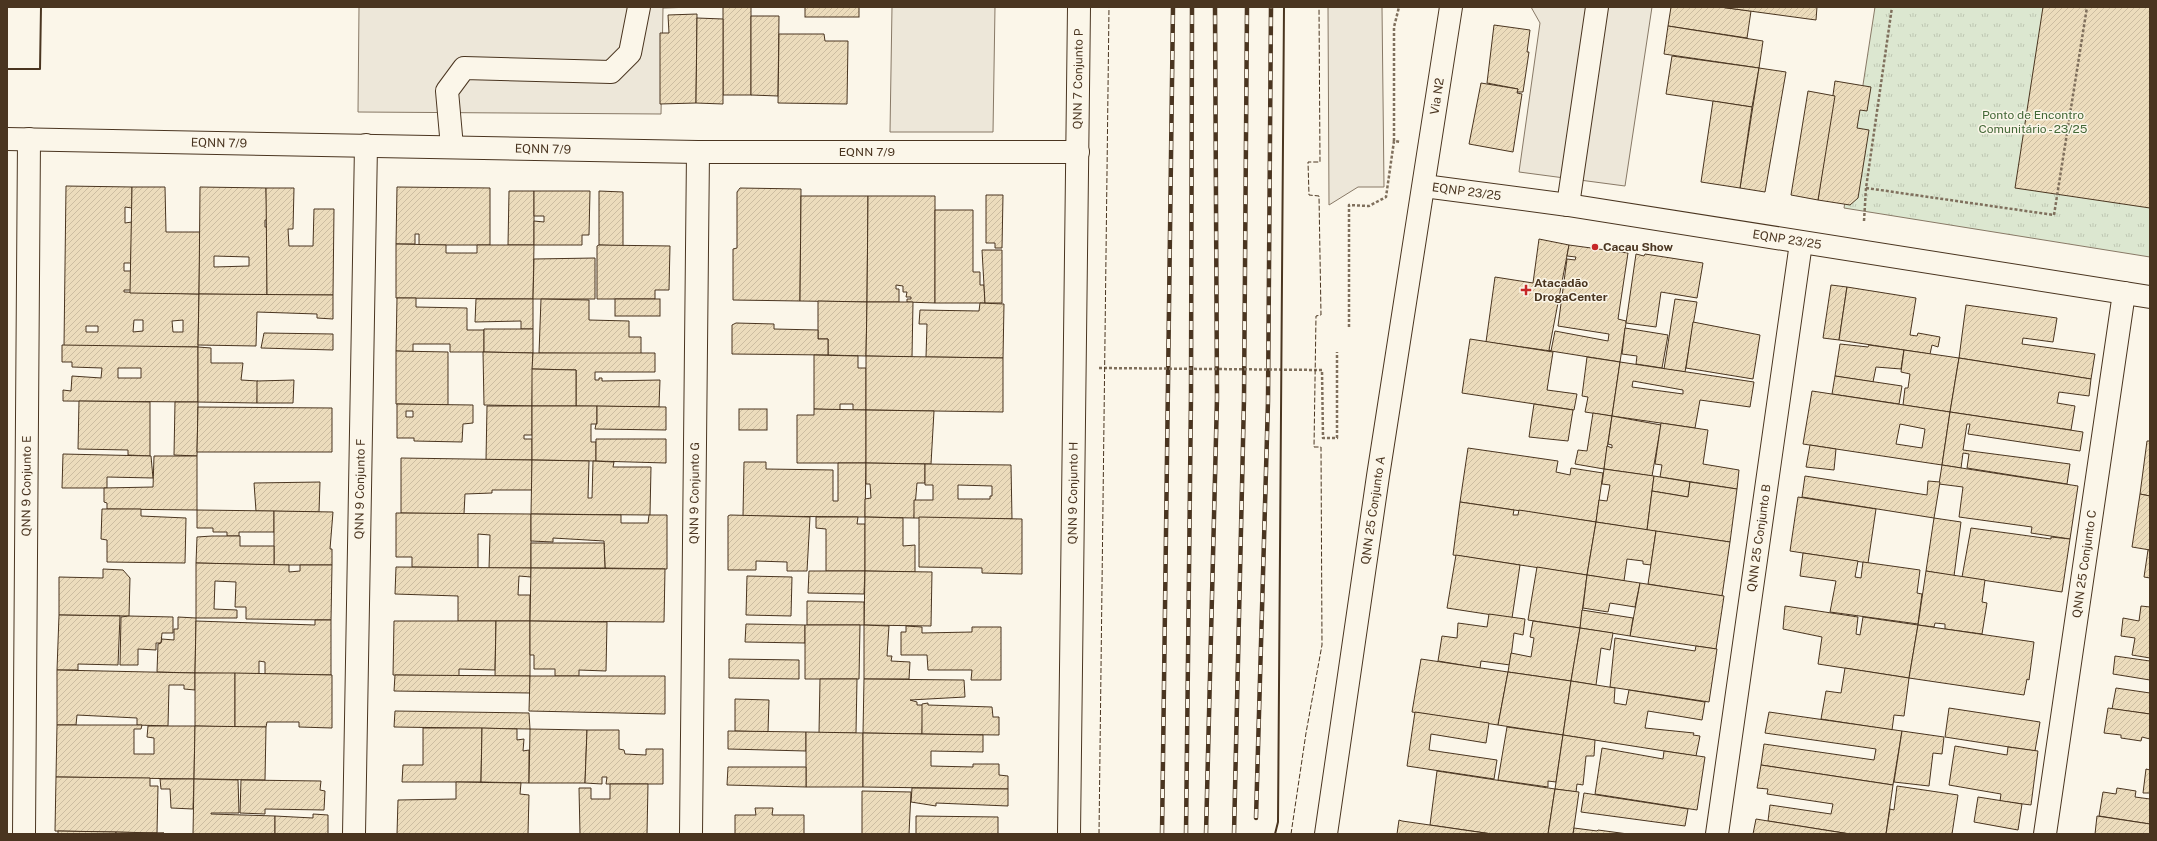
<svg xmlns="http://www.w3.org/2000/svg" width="2157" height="841" font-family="'Public Sans',sans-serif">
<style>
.park{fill:url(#park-tufts);stroke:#887966}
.parking{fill:#ede7d9;stroke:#887966}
.building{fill:url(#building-hatch);stroke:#4a3520;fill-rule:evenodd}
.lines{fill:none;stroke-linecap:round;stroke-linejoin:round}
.minor-casing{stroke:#4a3520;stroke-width:24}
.major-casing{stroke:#4a3520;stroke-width:24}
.path{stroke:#7f6f5c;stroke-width:2.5;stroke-dasharray:3 2;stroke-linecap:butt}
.minor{stroke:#fbf6e9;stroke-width:22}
.major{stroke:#fbf6e9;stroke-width:22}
.rail-casing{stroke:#4a3520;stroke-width:4.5}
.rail{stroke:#fbf6e9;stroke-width:3;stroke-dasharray:9;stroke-linecap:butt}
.path-bridge{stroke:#7f6f5c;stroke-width:2.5;stroke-dasharray:3 2;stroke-linecap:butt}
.fence{stroke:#4a3520;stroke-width:1;stroke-dasharray:5 2;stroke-linecap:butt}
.wall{stroke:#4a3520;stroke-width:2}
.poi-dot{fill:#c62828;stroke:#fbf6e9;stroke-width:1.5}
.labels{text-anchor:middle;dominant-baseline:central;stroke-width:3;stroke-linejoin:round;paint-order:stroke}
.street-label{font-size:12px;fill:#4a3520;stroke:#fbf6e9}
.park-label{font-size:12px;fill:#436837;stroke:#fbf6e9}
.poi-label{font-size:12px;font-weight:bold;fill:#4a3520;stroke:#fbf6e9;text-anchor:start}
</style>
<defs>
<pattern id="park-tufts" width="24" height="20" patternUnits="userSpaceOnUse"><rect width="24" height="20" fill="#dce7d0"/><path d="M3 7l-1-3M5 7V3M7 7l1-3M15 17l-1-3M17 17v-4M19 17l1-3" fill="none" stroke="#bec7b2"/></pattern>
<pattern id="building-hatch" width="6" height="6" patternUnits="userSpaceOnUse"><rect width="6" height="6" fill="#ecdcbc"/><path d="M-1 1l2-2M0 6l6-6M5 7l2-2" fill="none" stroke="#ccbda1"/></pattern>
</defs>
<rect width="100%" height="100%" fill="#fbf6e9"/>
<!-- park -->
<path class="park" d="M1875,7H2150V257L1844,208Z"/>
<!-- parking -->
<g class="parking">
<path d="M359,7H694L663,8L661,114L358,112Z"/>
<path d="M892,7H995L993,132H890Z"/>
<path d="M1328,7H1382L1384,187H1358L1329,205Z"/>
<path d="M1531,7H1652L1625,186L1519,172L1540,23Z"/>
</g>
<!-- building -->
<g class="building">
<rect x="723" y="7" width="28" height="88"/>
<rect x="805" y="7" width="54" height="10"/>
<path d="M1671,7H1720L1751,11L1747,38L1668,26Z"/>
<path d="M1720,7H1817L1816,20Z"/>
<path d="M2043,7H2150V208L2015,188Z"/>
<path d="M697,14L696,103L660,104V33H669L668,15Z"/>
<path d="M751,16H779L778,96L751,95Z"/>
<path d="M697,18L723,19V104L696,103Z"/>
<path d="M1494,25L1530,30L1527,52H1529L1523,92H1517L1518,89L1487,83Z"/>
<path d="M1668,26L1763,41L1759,68L1664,54Z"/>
<path d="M779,34H824L825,41H848L847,104L778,103Z"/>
<path d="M1672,56L1759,68L1752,107L1666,94Z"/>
<path d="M1759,68L1786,72L1765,192L1740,188Z"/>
<path d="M1835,81L1871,87L1867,111L1860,110L1857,128L1869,130L1858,198L1850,205L1818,200Z"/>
<path d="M1481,83L1518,89L1517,93L1522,94L1513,152L1469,144Z"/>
<path d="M1808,91L1835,96L1818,200L1791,195Z"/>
<path d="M1713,101L1752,107L1740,188L1701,182Z"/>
<path d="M66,186L132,187V208L125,207V223L132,222L131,263H124V271H131V290H124V292L199,294L198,347L64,346ZM134,320H143V331L133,332ZM183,320V332H173L172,321ZM86,326H98V332H86Z"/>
<path d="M132,187H165L166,232H200L199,294L130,293Z"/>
<path d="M200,187L266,188L267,220H265V227H267V295L199,294ZM214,256L249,257V266L214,267Z"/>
<path d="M397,187L490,188V245H419V234H415V244H396Z"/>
<path d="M266,188H294L293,229H288L289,246H313L314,209H334L333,295H267Z"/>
<path d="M740,188L801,189L800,301L733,300V249L737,248V192Z"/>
<path d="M509,191H534V245H508Z"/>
<path d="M534,191H590L589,235H582V245H534V221L544,222V216H534Z"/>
<path d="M599,191L623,192V246L599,245Z"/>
<path d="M986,195H1003L1002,248H995V243H986Z"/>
<path d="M801,196H868L867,302L800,301Z"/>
<path d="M868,196H935V303L907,302V299H911V297H906L907,292H903V286L896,285V289H899V302H867Z"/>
<path d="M935,210H973V272H980V285H984L985,303H935Z"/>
<path d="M1539,239L1569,245L1549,350L1551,351L1486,342L1495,277L1533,283Z"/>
<path d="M396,244L446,245V253H477V245H534L533,299L396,298Z"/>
<path d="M599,245L670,246L669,290H655V299H597V246Z"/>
<path d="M1569,245L1628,253L1618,319L1626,321V323L1620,362L1551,351L1555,331L1608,341L1609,334L1558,326L1567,259L1575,260L1576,257L1567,256Z"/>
<path d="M982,250H1002V303H985Z"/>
<path d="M1636,254L1644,256L1645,254L1703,263L1697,298L1661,292L1656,327L1626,323Z"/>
<path d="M595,258V299H533L534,259Z"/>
<path d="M1831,285L1847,287L1839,340L1823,338Z"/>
<path d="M1847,287L1916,298L1910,335L1917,336L1918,333L1940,337L1938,347L1932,345L1930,354L1839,340Z"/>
<path d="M199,294L333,295V319L317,318V314L257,312L256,346L198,345Z"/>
<path d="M397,298H416V307L467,308V330H484V352H450V344H413V352L396,351Z"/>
<path d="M476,299H533V329H521V321L475,322Z"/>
<path d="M541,299L589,300V320L629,321V337H641V354L539,353Z"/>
<rect x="615" y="299" width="45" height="17"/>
<path d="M1675,299L1697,302L1685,372L1664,369Z"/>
<path d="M818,301L867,302L866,356L828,355V339H818Z"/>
<path d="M867,302H913L912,357L866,356Z"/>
<path d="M980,303L1004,304L1003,358L926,357L927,324H919L920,310L979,311Z"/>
<path d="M1966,305L2057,318L2053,342L2023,338L2022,344L2095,354L2091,379L1959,358Z"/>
<path d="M1693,322L1760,335L1753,379L1686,368Z"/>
<path d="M736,323L774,324V329L818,330V339H828V355L732,354V325Z"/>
<path d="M1625,328L1668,335L1662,368L1636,364L1637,356L1622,354Z"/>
<path d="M484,329H533V353L484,352Z"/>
<path d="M264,333L333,334V350L261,348Z"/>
<path d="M1470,339L1553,352L1547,390L1577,394L1574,410L1462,393Z"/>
<path d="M1840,344L1868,347L1869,345L1904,350L1901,369L1876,367L1873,382L1835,376Z"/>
<path d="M62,345L198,347V402L63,401V390L71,391L72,376L101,378L102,368L72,367V362H62ZM118,368H141V378H118Z"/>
<path d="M198,347L211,348V363H243L241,380L258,381L257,403L198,402Z"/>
<path d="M1904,350L1959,358L1950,412L1903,405L1905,388H1908L1910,374L1901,372Z"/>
<path d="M396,351L448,352V405L396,404Z"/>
<path d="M483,352L533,353L532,406L484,405Z"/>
<path d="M533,353H655V372H595V380H599V378H602V381L660,380L659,407L576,406V370L532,369Z"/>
<path d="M814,355L858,356V368H866V410H853V404H840V410L814,409Z"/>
<path d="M866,356L1003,358V412L866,410Z"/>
<path d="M1587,357L1620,362L1612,416L1585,412L1588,397L1582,396Z"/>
<path d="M1959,358L2091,379L2089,396L2059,392L2057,403L2075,406L2071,430L1950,412Z"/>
<path d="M1620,362L1754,382L1750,407L1700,400L1695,428L1612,416ZM1633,381L1683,390V394L1632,387Z"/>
<path d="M532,369L576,370V406H532Z"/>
<path d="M1835,376L1902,386L1899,404L1832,394Z"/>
<path d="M294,380L293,403H257V381Z"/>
<path d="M1812,391L1950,412L1942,465L1803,444ZM1900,424L1925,429L1922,448L1896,444Z"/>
<path d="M79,401L150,402V456L128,455V450L78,449Z"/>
<path d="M175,402H198L197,456L174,455Z"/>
<path d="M397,404L473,405V423L463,424L462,442L414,441V438H397ZM406,411H413V417H406Z"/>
<path d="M1534,404L1573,410L1568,441L1529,437Z"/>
<path d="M487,406H532V435H524V439H532V460H486Z"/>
<path d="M532,406H597V424H591V442H596V461L532,460Z"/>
<path d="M597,406L666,407V430L595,429L596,424H597Z"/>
<path d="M198,407L332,408V452H197Z"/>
<rect x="739" y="409" width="28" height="21"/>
<path d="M814,409L866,410V463H797V415H814Z"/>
<path d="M866,410L934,411L931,464L866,463Z"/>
<path d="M1950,412L2083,432L2080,451L1968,434L1970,424H1967L1963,450L2070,464L2067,484L1967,468L1969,454L1963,453L1961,468L1942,465Z"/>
<path d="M1593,413L1612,416L1604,469L1575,464L1578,450L1587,451Z"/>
<path d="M1612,416L1661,425L1652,476L1604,469L1607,446L1612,448V445L1608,444Z"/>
<path d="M1661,423L1708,430L1703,464L1739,470L1737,489L1660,477L1662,465L1655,464Z"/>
<path d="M596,439H666V463L596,461Z"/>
<path d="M2147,441H2150V496L2140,494Z"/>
<path d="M1810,445L1836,449L1834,470L1806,467Z"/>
<path d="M1468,448L1558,461L1556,472L1570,475L1571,468L1603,473L1596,522L1460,502Z"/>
<path d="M63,454L151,456L153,478L107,477V488H62Z"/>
<path d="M154,456H197V510L107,509V503L104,502V488L153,487Z"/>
<path d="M401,458L532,460V490H492V493L465,494L464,514L401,513Z"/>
<path d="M532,460L589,461L588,498H592L593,461L614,462L613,467H651L650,515L531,514Z"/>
<path d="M744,462H766V469L833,470V501H838V463H866L865,517L743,516Z"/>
<path d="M866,463L925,464V483H917L914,518L865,517V499L871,498L870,484H866Z"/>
<path d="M925,464L1011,465L1012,519L914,518V500H933V485H925ZM958,485L992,486V496H990V499H958Z"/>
<path d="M1942,465L2078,486L2070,539L2031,533L2032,527L1959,517L1963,487L1939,484Z"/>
<path d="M1604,469L1654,476L1647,530L1596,522L1599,500L1607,501L1610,485L1602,484Z"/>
<path d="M1654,476L1690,482L1688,497L1652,491Z"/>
<path d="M1805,476L1927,495L1928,481L1940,482L1934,518L1802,497Z"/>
<path d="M320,482L319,512L256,511L254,483Z"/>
<path d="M1690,482L1737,489L1730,542L1647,530L1652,491L1688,497Z"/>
<path d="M2140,494L2150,496V550L2132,547Z"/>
<path d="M1798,497L1876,509L1868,563L1790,551Z"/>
<path d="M1460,502L1514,510L1513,515H1518L1519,510L1596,522L1587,575L1453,555Z"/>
<path d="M102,509H141V516L186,518L185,563L107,562V540L101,539Z"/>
<path d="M197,510L274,511V532H239V536H227V532H213V528H197Z"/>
<path d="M274,511L333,512L330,549H332V565H274Z"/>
<path d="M396,513L531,514V568H489L490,535L478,534V568L412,567V557H396Z"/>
<path d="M531,514L621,515V523H648L649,515H667V569L605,568L604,541L553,538V542L531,541Z"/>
<path d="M730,515L810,517L807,571H787V562L756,561V570H728V516Z"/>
<path d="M816,517H858L857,524H865V571H826V529L816,528Z"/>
<path d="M865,517L903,518V546L915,545V572L865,571Z"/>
<path d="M919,517L1022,519V574L982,573V568L919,567Z"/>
<path d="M1934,518L1961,522L1954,576L1926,571Z"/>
<path d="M1596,522L1656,531L1651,565L1643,564V561L1627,559L1624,581L1587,575Z"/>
<path d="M1971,528L2051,539V537L2070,539L2062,592L1962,577Z"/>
<path d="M1656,531L1730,542L1722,596L1648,584Z"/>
<path d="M212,536H240V546H274V565L196,563L197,537Z"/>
<path d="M531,543H604L605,568H531Z"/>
<path d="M2148,550H2150V578L2144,577Z"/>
<path d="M1803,553L1858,561L1855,577L1861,578L1863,562L1920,570L1917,593L1922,594L1918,624L1830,612L1836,581L1800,576Z"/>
<path d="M1456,555L1520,565L1512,618L1447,608Z"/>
<path d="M196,563L289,565V572L300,571V565H332L331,620L246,619V607H235L236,582L215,581L214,609L237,610V618H196Z"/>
<path d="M396,567L531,568V577L519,576L518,595H530V621H458V596L395,594Z"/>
<path d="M1537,567L1587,575L1580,628L1528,620Z"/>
<path d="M531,568L665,569L664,622L530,621Z"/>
<path d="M103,569L123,570L130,578L129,616L59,615V577L103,578Z"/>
<path d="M809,571H865L864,594L808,593Z"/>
<path d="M865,571L932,572L931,626L864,625Z"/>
<path d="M1926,571L1985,580L1982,602L1987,603L1982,634L1945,629V624L1935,623L1934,627L1918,625Z"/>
<path d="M1587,575L1640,583L1635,607L1610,603L1608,612L1583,608Z"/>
<path d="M747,576L792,577L791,616L746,615Z"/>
<path d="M1640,583L1724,596L1716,649L1630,636Z"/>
<path d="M807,601L864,602V625H807Z"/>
<path d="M1785,606L1858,617L1856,634L1860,635L1863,617L1918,625L1909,678L1818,664L1822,637L1783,629Z"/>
<path d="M2141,606L2150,607V658L2132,655L2135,638L2121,636L2123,618L2139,621Z"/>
<path d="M1582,610L1633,618L1630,636L1580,628Z"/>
<path d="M1489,614L1525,619L1523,635L1514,633L1510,665L1481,661L1480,668L1438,661L1442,636L1457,638L1458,623L1487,627Z"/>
<path d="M59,615L120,616L118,665L78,664V670H57Z"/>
<path d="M129,616L173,617V633H162L161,643H156V650L138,649V665H120L121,617Z"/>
<path d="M178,617L196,618L195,673L157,672L158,644L161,643L162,639L174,640V629H178Z"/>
<path d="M315,620H331V675L265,674V662L259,661V674L195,673L196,621L315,625Z"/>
<path d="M394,621H496L495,670L459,669V676L393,675Z"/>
<path d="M496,621H530V676H495Z"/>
<path d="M530,621L607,622L606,671L579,670V676H555V669H534V655H530Z"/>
<path d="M1533,621L1580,628L1571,681L1508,672L1511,653L1531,657L1534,638L1530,637Z"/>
<path d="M746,624L805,625V643L745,642Z"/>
<path d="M805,625H860L859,679H805Z"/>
<path d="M864,625L889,626L887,656H892L891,661L910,662L909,679H864Z"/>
<path d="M1918,625L2034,642L2029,680L2027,679L2024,695L1909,678Z"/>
<path d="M906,626L922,627V633L972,632V627H1001V680H971L972,670H928L927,655H901V632H906Z"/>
<path d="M1580,628L1613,633L1610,650L1601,648L1596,685L1571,681Z"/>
<path d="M1615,638L1695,651L1696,646L1717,649L1709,702L1610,687Z"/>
<path d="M2115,656L2150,661V680L2113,674Z"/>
<path d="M729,659L799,660V679L729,678Z"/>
<path d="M1421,659L1508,672L1498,725L1412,712Z"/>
<path d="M1845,668L1909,678L1904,716L1894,715L1892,730L1821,719L1826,691L1841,693Z"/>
<path d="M57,670L195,673V690L184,689V685H169L168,726L137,725V718L77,715L76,725H57Z"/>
<path d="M1508,672L1571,681L1563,735L1498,725Z"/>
<path d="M195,673H235V727L195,726Z"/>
<path d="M235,673L332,675V728L299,727V722H267L266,727H235Z"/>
<path d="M395,675L530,676V693L394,691Z"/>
<path d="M530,676H665V714L529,711Z"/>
<path d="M820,679H857L856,733H819Z"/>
<path d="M864,679L964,680L965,697L910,700L917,702V705H923L922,734L863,733Z"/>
<path d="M1571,681L1615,688L1614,703L1626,705L1629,690L1705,702L1702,720L1648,711L1645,728L1694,733L1693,735L1700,736L1696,756L1563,735Z"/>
<path d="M2116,688L2150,693V714L2112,709Z"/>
<path d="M735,699L769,700L768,732L735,731Z"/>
<path d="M928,703V705L992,707L993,717H999V735L922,734V704Z"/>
<path d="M1949,708L2040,722L2035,751L1945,737Z"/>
<path d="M2108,708L2150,714V739L2142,737L2141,741L2121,738V735L2104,733Z"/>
<path d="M395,711L529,713L530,729L394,727Z"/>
<path d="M1415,712L1489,723L1486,743L1431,734L1429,750L1497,760L1494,779L1407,766Z"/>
<path d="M1769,712L1902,731L1893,785L1761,765L1764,744L1874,760L1876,749L1765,733Z"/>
<path d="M57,725H142L141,729H134V754H154V738L147,737L148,726H195L194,779L56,777Z"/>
<path d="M195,726L266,727L265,780L194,779Z"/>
<path d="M1507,727L1563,735L1556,782L1548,781V787L1498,780Z"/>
<path d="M423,728H482L481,782H402L403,765H423Z"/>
<path d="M482,728L517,729V740L524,739L523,751L529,750V783L481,782Z"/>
<path d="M530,729L587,730L585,783H529Z"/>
<path d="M587,730H619V749L624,750L625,754L646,755V749H663V784H606L607,777H602V784L585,783Z"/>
<path d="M728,731L806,732V751L728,749Z"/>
<path d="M1902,731L1944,737L1942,754L1933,753L1929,786L1894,782Z"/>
<path d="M806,732L863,733V787H806Z"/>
<path d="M863,733L983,735V752L931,751V766L973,767V764H999V775L1008,776V789L863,787Z"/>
<path d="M1563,735L1595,740L1594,756H1586L1583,785L1577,784L1576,792L1555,789Z"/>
<path d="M1955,746L2007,755L2008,747L2038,751L2031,805L2000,801L2001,794L1949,785Z"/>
<path d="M1602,748L1663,759L1664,751L1705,757L1697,810L1595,794Z"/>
<path d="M1761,765L1893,785L1886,834H1850L1768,821L1770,805L1831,814L1833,804L1767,794L1768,789L1757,788Z"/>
<path d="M728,767H806V787L727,785Z"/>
<path d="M2146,769L2150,770V793H2143Z"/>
<path d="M1437,771L1555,789L1548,834H1492L1430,825Z"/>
<path d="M56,777L150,778V786H158L157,833L55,831Z"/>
<path d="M160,779H194L193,809L171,808L170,789H161Z"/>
<path d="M194,779L238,780L239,813H211V814L275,816V834H193Z"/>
<path d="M241,780L321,781L320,790L325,791L324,810L265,809V814L240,813Z"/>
<path d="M456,782L521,783L520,794L529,795L528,834H397L398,800L456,799Z"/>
<path d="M610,784H648L647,834H580L579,788H591V799H610Z"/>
<path d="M1897,786L1958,795L1952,834H1886L1890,809L1894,810Z"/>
<path d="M912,788L1008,789V806L936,803V806L911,802Z"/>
<path d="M2117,788L2136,791L2135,797L2150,799V824L2099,816L2103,792L2116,794Z"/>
<path d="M1555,789L1579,792L1573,834H1548Z"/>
<path d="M862,791L911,792L909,834H862Z"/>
<path d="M1584,793L1688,809L1685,826L1581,812Z"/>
<path d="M1978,797L2022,804L2018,830L1974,822Z"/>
<path d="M755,808H773L772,815H804V834H735V815H756Z"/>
<path d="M313,814L328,815V834H275V816L313,818Z"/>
<path d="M916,816L998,817V834H916Z"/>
<path d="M2097,816L2150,824V834H2095Z"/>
<path d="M1756,819L1768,821L1850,834H1753Z"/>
<path d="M1399,820L1402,821L1492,834H1397Z"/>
<path d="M1574,828L1597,831L1598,830L1628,834H1573Z"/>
<path d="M58,831L116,832V834H58Z"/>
<path d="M116,832L157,833H164L116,834Z"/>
</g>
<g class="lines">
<defs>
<g id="minor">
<path id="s1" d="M7,139L698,152H1078"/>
<path d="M452,147L447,91L464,68L611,72L630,53L639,7"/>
<path id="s2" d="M1424,186L1568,205L2150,297"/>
<path d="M1568,205L1597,7"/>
<path id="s3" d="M24,834L29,139"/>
<path id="s4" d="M354,834L366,145"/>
<path id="s5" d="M691,834L698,152"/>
<path id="s6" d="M1069,834L1079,7"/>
<path id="s7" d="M1717,834L1801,243"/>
<path id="s8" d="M2045,834L2124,293"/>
</g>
<g id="major">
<path id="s9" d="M1326,834L1378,476L1451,7"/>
</g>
</defs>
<!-- minor casing -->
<use href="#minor" class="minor-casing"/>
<!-- major casing -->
<use href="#major" class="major-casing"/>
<!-- path -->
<g class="path">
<path d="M1394,141V27L1399,7"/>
<path d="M1866,188L2054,215L2087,7"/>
<path d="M1864,221L1866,188L1892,7"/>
<path d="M1349,327V205L1369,206L1386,197L1394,141L1400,142"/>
</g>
<!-- minor -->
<use href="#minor" class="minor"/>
<!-- major -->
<use href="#major" class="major"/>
<defs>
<g id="rail">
<path d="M1256,818L1268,401L1271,7"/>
<path d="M1162,834L1173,7"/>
<path d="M1186,834L1191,396L1192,7"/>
<path d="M1206,834L1217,398L1215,7"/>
<path d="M1234,834L1244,399L1247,7"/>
</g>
</defs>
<!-- rail casing -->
<use href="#rail" class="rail-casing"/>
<!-- rail -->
<use href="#rail" class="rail"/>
<!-- path-bridge -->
<path class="path-bridge" d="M1099,368L1322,370L1323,438H1337V352"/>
<!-- fence -->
<g class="fence">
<path d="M1099,834L1109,7"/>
<path d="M1291,834L1306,733L1322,645L1321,447H1314L1316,316L1321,315L1319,196L1309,195L1308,162H1320L1319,7"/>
</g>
<!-- wall -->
<g class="wall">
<path d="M7,69H40L41,7"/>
<path d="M1275,834L1278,822L1284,7"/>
</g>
</g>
<!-- markers -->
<g class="poi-dot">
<circle cx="1595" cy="247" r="4"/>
<path d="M1524 284h4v4h4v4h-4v4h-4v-4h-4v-4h4z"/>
</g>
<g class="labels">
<!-- street labels -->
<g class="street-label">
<text stroke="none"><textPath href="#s6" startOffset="755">QNN 7 Conjunto P</textPath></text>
<text stroke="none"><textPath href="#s9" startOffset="746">Via N2</textPath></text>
<text stroke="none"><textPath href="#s1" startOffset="212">EQNN 7/9</textPath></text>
<text stroke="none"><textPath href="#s1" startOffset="536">EQNN 7/9</textPath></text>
<text stroke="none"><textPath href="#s1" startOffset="860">EQNN 7/9</textPath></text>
<text stroke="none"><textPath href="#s2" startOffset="43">EQNP 23/25</textPath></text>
<text stroke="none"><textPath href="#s2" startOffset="367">EQNP 23/25</textPath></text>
<text stroke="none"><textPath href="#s3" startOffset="348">QNN 9 Conjunto E</textPath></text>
<text stroke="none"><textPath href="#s4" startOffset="345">QNN 9 Conjunto F</textPath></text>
<text stroke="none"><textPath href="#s5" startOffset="341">QNN 9 Conjunto G</textPath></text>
<text stroke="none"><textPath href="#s6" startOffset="341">QNN 9 Conjunto H</textPath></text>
<text stroke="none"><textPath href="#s9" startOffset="327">QNN 25 Conjunto A</textPath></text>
<text stroke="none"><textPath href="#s7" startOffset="299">QNN 25 Conjunto B</textPath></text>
<text stroke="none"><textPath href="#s8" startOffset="273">QNN 25 Conjunto C</textPath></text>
</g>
<!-- park labels -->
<g class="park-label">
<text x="2033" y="115">Ponto de Encontro<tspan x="2033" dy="14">Comunitário - 23/25</tspan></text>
</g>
<!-- poi labels -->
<g class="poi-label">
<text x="1603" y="247">Cacau Show</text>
<text x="1534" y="283">Atacadão<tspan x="1534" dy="14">DrogaCenter</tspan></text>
</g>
</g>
<!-- border -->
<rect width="2157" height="841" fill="none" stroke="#4a3520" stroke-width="16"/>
</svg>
